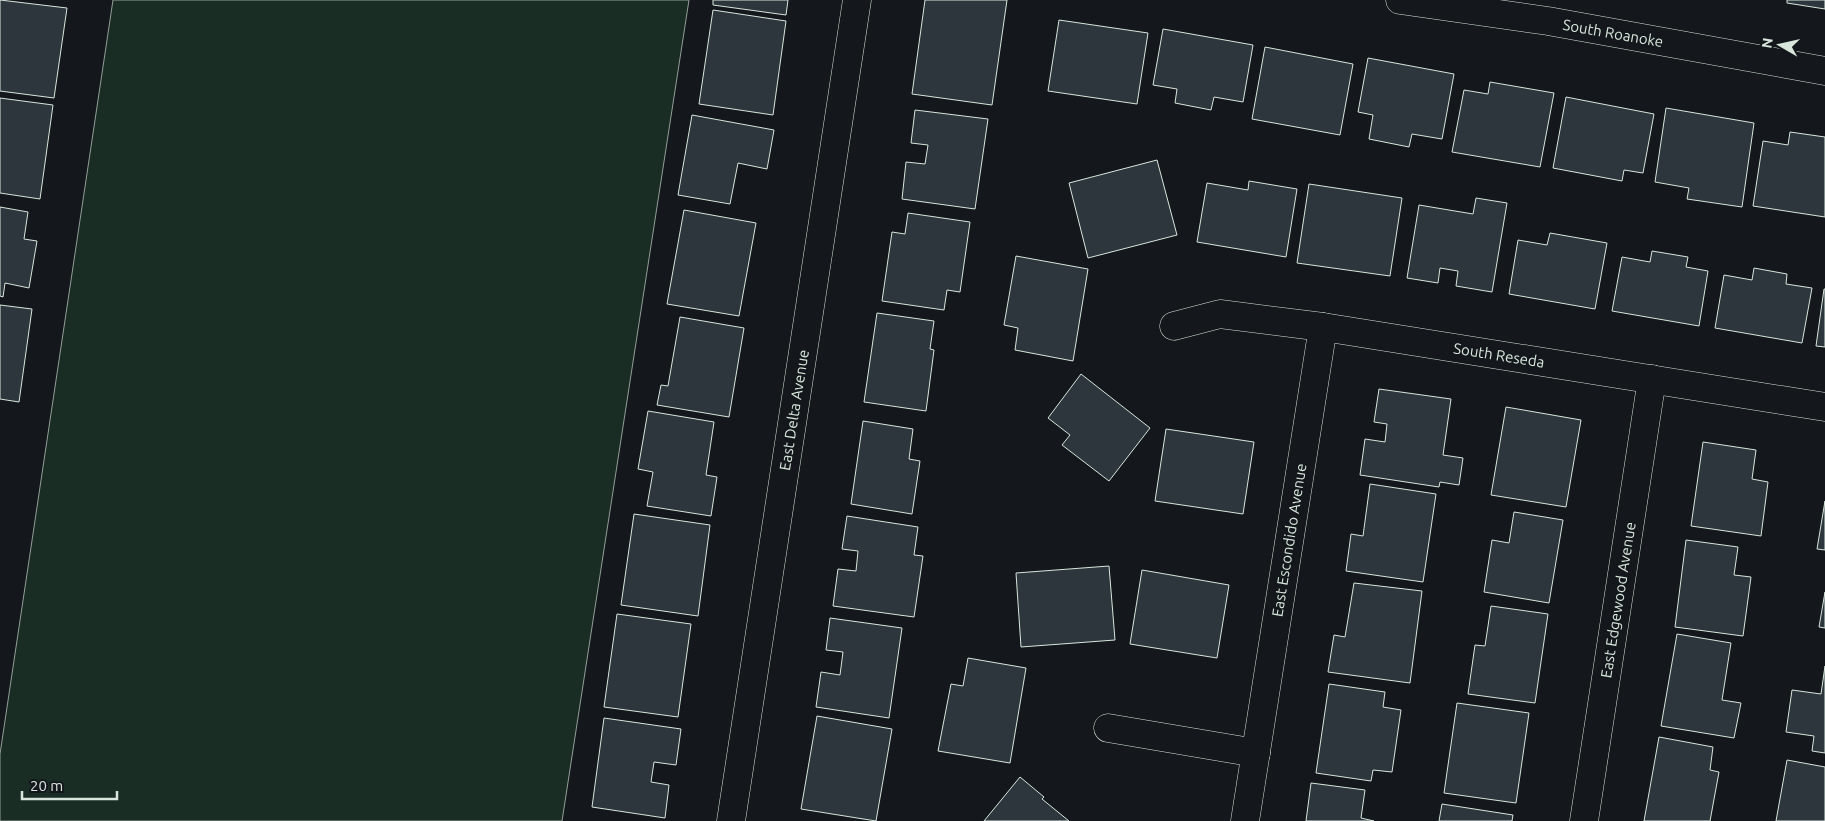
<svg xmlns="http://www.w3.org/2000/svg" width="1825" height="821" font-family="Ubuntu,sans-serif">
<style>
.green{fill:#1a2d24;stroke:#939e99}
.building{fill:#2c363c;stroke:#d8e6dc}
.lines{fill:none;stroke-linecap:round;stroke-linejoin:round}
.minor-casing{stroke:#d8e6dc;stroke-width:29}
.minor{stroke:#14181c;stroke-width:28}
.labels{text-anchor:middle;dominant-baseline:central;stroke-width:4;stroke-linejoin:round;paint-order:stroke}
.street-label{font-size:15px;fill:#d8e6dc;stroke:#14181c}
</style>
<rect width="100%" height="100%" fill="#14181c"/>
<!-- green -->
<path class="green" d="M113,0H689L562,821H0V754Z"/>
<!-- building -->
<g class="building">
<path d="M0,0L67,8L54,98L0,91Z"/>
<path d="M713,0H788L786,15L713,5Z"/>
<path d="M925,0H1007L992,105L912,94Z"/>
<path d="M1787,0H1825V9L1787,3Z"/>
<path d="M713,10L786,21L773,115L699,104Z"/>
<path d="M1059,20L1148,33L1137,104L1048,91Z"/>
<path d="M1163,29L1253,45L1243,102L1214,97L1211,110L1175,103L1177,89L1153,85Z"/>
<path d="M1265,47L1353,64L1340,135L1252,119Z"/>
<path d="M1368,58L1454,74L1442,139L1412,134L1409,147L1369,139L1373,115L1358,112Z"/>
<path d="M1490,82L1554,93L1540,167L1452,152L1464,90L1488,94Z"/>
<path d="M1566,97L1654,114L1643,173L1624,170L1622,181L1553,168Z"/>
<path d="M0,98L53,105L40,199L0,193Z"/>
<path d="M1666,108L1754,123L1742,207L1687,199L1689,188L1655,182Z"/>
<path d="M915,110L988,119L975,209L902,199L906,162L925,164L928,145L911,143Z"/>
<path d="M692,115L774,130L767,169L738,163L730,204L678,195Z"/>
<path d="M1790,132L1825,137V217L1753,206L1763,141L1788,145Z"/>
<path d="M1157,160L1177,235L1088,258L1069,183Z"/>
<path d="M1249,181L1297,189L1286,257L1197,242L1207,183L1248,190Z"/>
<path d="M1309,184L1402,198L1390,276L1297,263Z"/>
<path d="M1476,198L1507,203L1492,292L1456,286L1458,271L1440,268L1438,283L1407,278L1419,205L1473,214Z"/>
<path d="M0,207L28,212L24,239L37,241L29,288L5,283L3,297L0,296Z"/>
<path d="M684,210L756,223L739,316L667,304Z"/>
<path d="M908,213L970,222L960,292L947,290L944,310L882,301L892,232L905,234Z"/>
<path d="M1550,233L1607,243L1595,309L1509,294L1518,240L1547,245Z"/>
<path d="M1652,251L1688,257L1686,267L1708,271L1699,326L1612,311L1622,257L1650,262Z"/>
<path d="M1016,256L1088,269L1073,361L1015,350L1018,328L1004,325Z"/>
<path d="M1754,268L1787,274L1786,284L1812,288L1802,343L1715,328L1724,275L1752,280Z"/>
<path d="M1824,289H1825V347L1816,346Z"/>
<path d="M0,305L32,309L19,402L0,399Z"/>
<path d="M877,313L934,321L930,349L934,350L926,411L864,402Z"/>
<path d="M680,317L744,328L729,417L657,405L661,385L668,386Z"/>
<path d="M1081,374L1150,428L1109,481L1062,445L1070,435L1048,418Z"/>
<path d="M1379,389L1451,399L1443,455L1463,458L1459,485L1440,482L1439,487L1360,475L1365,439L1385,442L1387,424L1374,422Z"/>
<path d="M1506,407L1581,420L1566,507L1491,495Z"/>
<path d="M648,411L714,422L706,475L717,477L711,516L647,506L653,472L638,469Z"/>
<path d="M863,421L913,429L909,459L920,461L912,514L851,504Z"/>
<path d="M1166,429L1254,442L1243,514L1155,501Z"/>
<path d="M1703,442L1756,450L1752,479L1768,482L1761,536L1691,526Z"/>
<path d="M1370,484L1436,494L1423,582L1346,571L1351,534L1363,536Z"/>
<path d="M1825,501V550L1817,549Z"/>
<path d="M1514,512L1563,520L1549,603L1484,592L1492,540L1509,543Z"/>
<path d="M634,514L710,525L698,616L621,605Z"/>
<path d="M847,516L918,527L914,555L923,556L914,617L833,606L838,569L856,571L858,551L842,549Z"/>
<path d="M1686,540L1738,547L1734,575L1751,577L1743,636L1675,627Z"/>
<path d="M1109,566L1115,640L1021,647L1016,573Z"/>
<path d="M1142,570L1229,585L1217,658L1130,644Z"/>
<path d="M1354,583L1422,591L1410,683L1328,672L1334,635L1345,637Z"/>
<path d="M1825,592V628L1819,627Z"/>
<path d="M1491,606L1548,614L1535,703L1468,694L1475,645L1485,646Z"/>
<path d="M617,614L691,624L678,717L604,707Z"/>
<path d="M830,618L902,628L889,718L816,707L821,672L840,675L843,652L826,650Z"/>
<path d="M1677,634L1731,643L1722,700L1741,703L1734,738L1661,726Z"/>
<path d="M968,658L1026,668L1010,763L938,751L951,684L963,686Z"/>
<path d="M1825,666V753L1812,751L1814,736L1786,732L1792,690L1821,694Z"/>
<path d="M1329,684L1385,692L1383,707L1401,710L1392,772L1373,770L1371,781L1316,773Z"/>
<path d="M1457,703L1529,713L1516,803L1444,793Z"/>
<path d="M817,716L892,729L876,821L801,809Z"/>
<path d="M604,718L681,729L676,765L654,762L651,782L669,785L665,818L592,807Z"/>
<path d="M1659,737L1713,747L1710,770L1719,772L1710,821H1644Z"/>
<path d="M1787,760L1825,767V821H1776Z"/>
<path d="M1020,777L1044,797L1042,799L1069,821H984Z"/>
<path d="M1311,783L1365,790L1361,818L1374,821H1306Z"/>
<path d="M1442,804L1513,815L1512,821H1439Z"/>
</g>
<g class="lines">
<defs>
<g id="minor">
<path d="M1400,0L1548,21L1825,71"/>
<path d="M1174,326L1220,314L1323,327L1825,407"/>
<path d="M1108,728L1256,753"/>
<path d="M731,821L857,0"/>
<path d="M1245,821L1323,327"/>
<path d="M1584,821L1652,379"/>
</g>
</defs>
<!-- minor casing -->
<use href="#minor" class="minor-casing"/>
<!-- minor -->
<use href="#minor" class="minor"/>
</g>
<g class="labels">
<!-- street labels -->
<g class="street-label">
<text transform="translate(1613 33) rotate(10)">South Roanoke</text>
<text transform="translate(1499 355) rotate(9)">South Reseda</text>
<text transform="translate(794 410) rotate(-81)">East Delta Avenue</text>
<text transform="translate(1289 540) rotate(-81)">East Escondido Avenue</text>
<text transform="translate(1618 600) rotate(-81)">East Edgewood Avenue</text>
</g>
</g>
<!-- north arrow -->
<g transform="translate(1780 45) rotate(279)" stroke="#14181c" stroke-width="4" paint-order="stroke">
<path d="M0-4L9 19L0 12L-9 19Z" fill="#d8e6dc"/>
<text y="-8" font-size="14" font-weight="bold" text-anchor="middle" fill="#d8e6dc">N</text>
</g>
<!-- scale -->
<path d="M22 791v8h95v-8" fill="none" stroke="#d8e6dc" stroke-width="2.5"/>
<text x="30" y="791" font-size="15" fill="#d8e6dc" stroke="#14181c" stroke-width="4" paint-order="stroke">20 m</text>
</svg>
